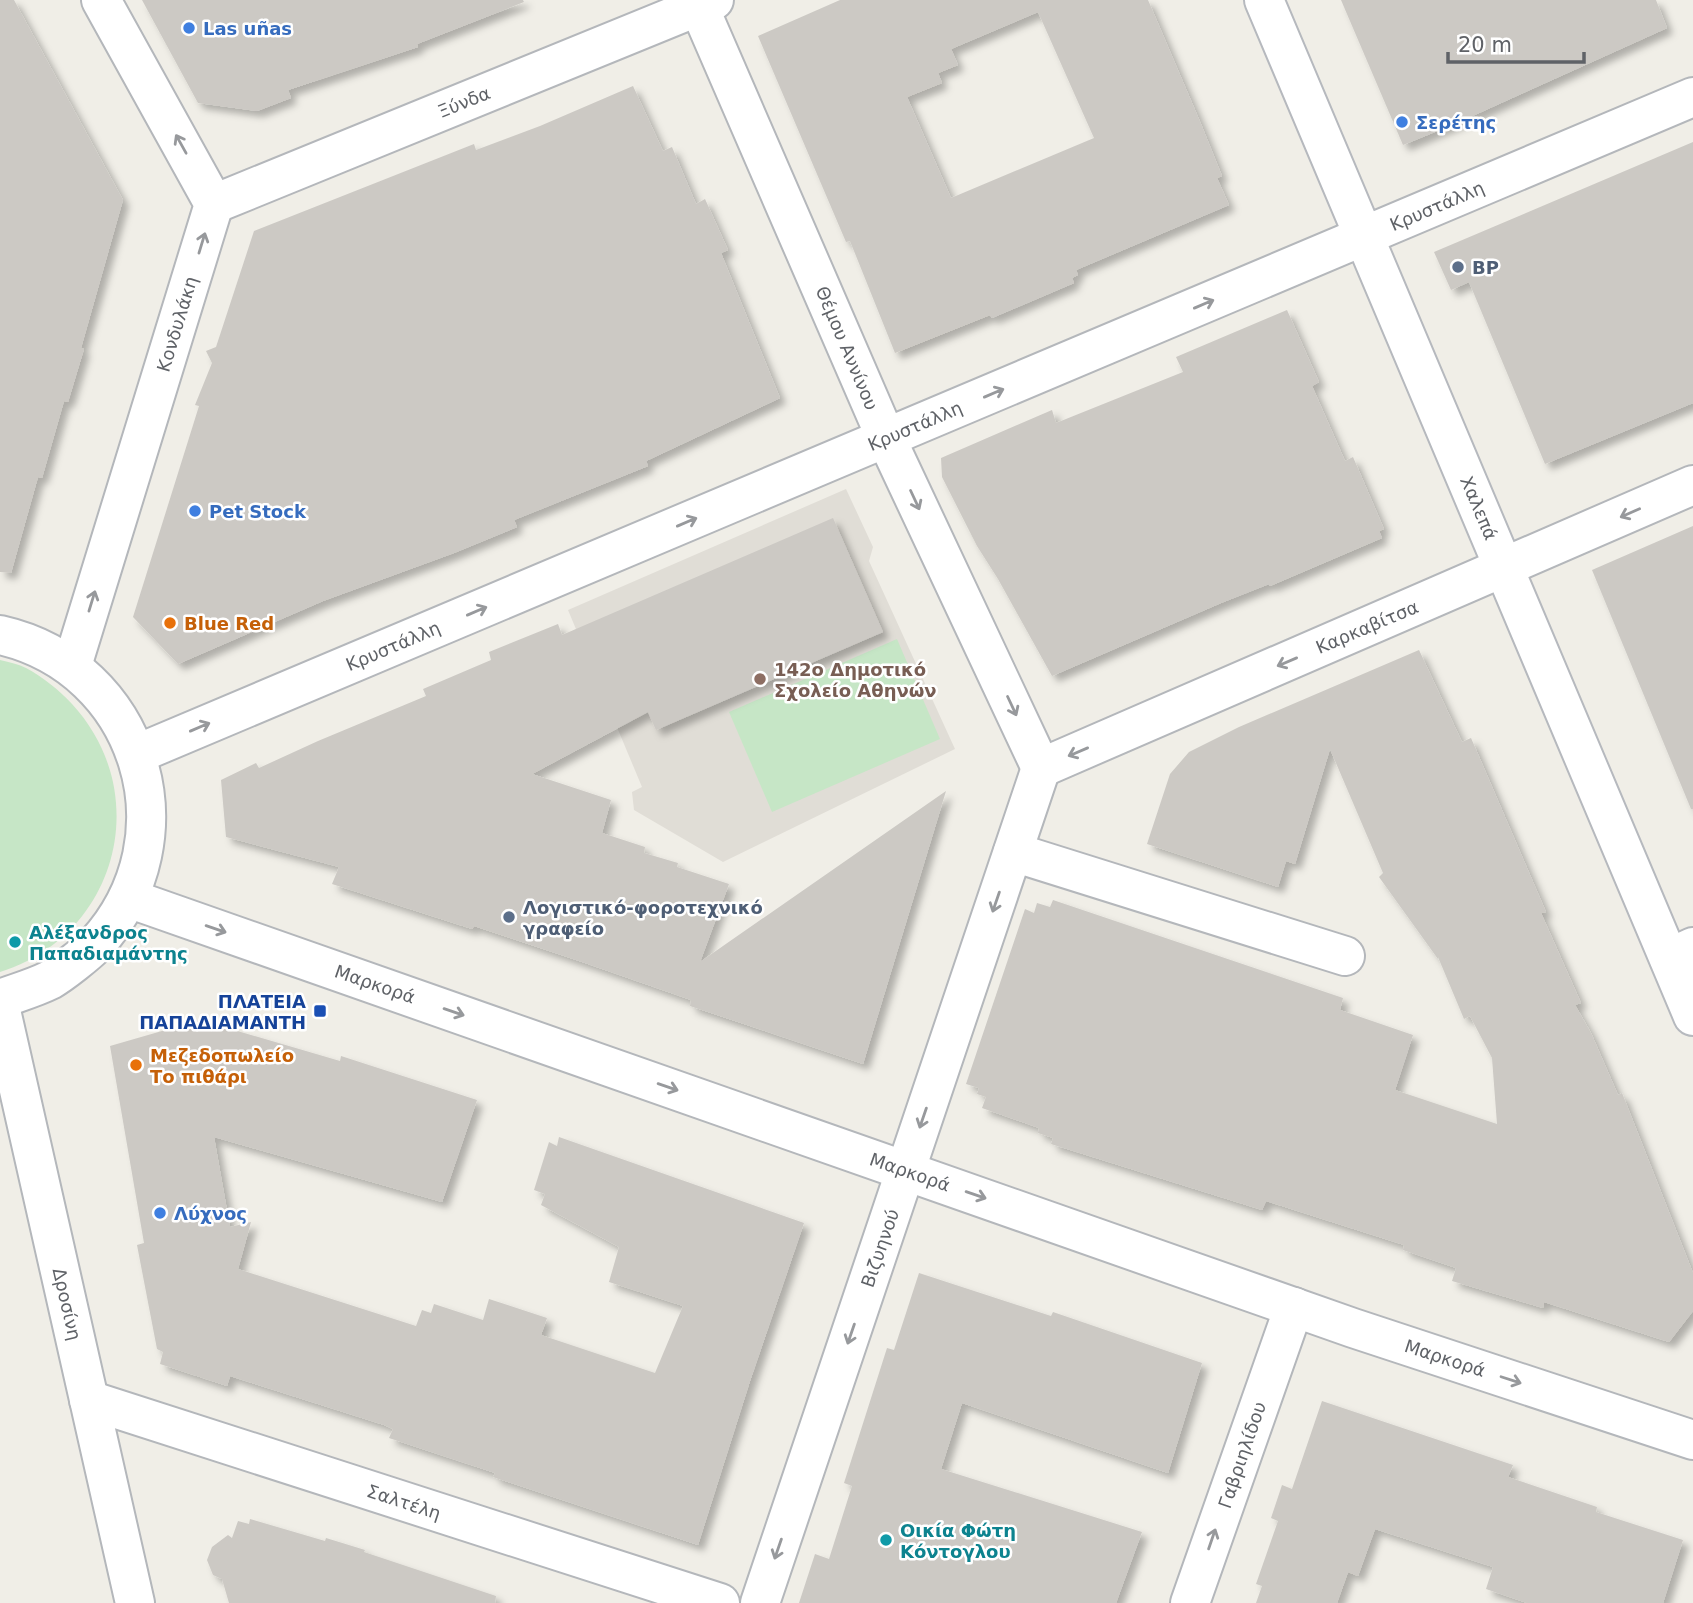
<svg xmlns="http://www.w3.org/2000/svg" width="1693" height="1603" font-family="'DejaVu Sans',sans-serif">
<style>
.education{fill:#e0ddd6}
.green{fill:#c6e6c6}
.building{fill:#ccc9c4;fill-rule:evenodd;filter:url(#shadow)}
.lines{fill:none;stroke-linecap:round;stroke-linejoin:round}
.street-casing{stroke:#b4b7bb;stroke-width:42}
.secondary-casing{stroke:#b6b9be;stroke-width:42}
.street{stroke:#fff;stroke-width:38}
.secondary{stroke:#fff;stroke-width:38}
.oneway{stroke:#97999c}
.shop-dot{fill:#3f7fe0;stroke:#fff;stroke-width:2.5}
.service-dot{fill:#5c6f8a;stroke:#fff;stroke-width:2.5}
.food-dot{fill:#e8710a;stroke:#fff;stroke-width:2.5}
.education-dot{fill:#8d6e63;stroke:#fff;stroke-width:2.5}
.culture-dot{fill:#0f9aa8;stroke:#fff;stroke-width:2.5}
.transit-dot{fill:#1a4fb4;stroke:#fff;stroke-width:2.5}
.labels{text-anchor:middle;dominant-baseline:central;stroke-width:5;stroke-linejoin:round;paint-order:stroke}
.shop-label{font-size:18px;font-weight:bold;fill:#366cbe;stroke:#fff;text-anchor:start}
.street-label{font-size:18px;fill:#5f6267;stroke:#fff}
.service-label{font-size:18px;font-weight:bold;fill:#4e5e75;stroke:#fff;text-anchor:start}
.food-label{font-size:18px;font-weight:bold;fill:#c56008;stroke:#fff;text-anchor:start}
.education-label{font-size:18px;font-weight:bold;fill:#785e54;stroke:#fff;text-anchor:start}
.culture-label{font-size:18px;font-weight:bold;fill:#0d838f;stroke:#fff;text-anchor:start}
.transit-label{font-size:18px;font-weight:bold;fill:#164399;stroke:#fff;text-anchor:end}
</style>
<defs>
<filter id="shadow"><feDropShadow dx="6" dy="6" stdDeviation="3.5" flood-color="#0004"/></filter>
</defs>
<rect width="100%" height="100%" fill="#f0eee7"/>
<!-- education -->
<path class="education" d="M846,489L873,547L869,561L955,749L723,862L634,810L632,792L642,787L568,610Z"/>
<!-- green -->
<g class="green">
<path d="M897,639L940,739L772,812L729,712Z"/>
<path d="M0,660C8,662 18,664 26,668C43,677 59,690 72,704C155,794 117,936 0,972Z"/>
</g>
<!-- building -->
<g class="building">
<path d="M0,0H14L123,200L81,348L84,349L68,402L64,401L42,478L38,477L11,573L0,572Z"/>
<path d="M142,0H523L524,2L417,44L418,47L288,90L291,98L257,111L198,103Z"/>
<path d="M840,0H1148L1201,124L1222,176L1217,178L1229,205L1076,270L1078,275L1072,278L1074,283L992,318L990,315L895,353L850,241L846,242L758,36ZM1038,12L1094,138L951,198L907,97L942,83L938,73L958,65L951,49Z"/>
<path d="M1341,0H1656L1667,28L1457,123L1403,145Z"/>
<path d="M633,86L663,151L672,147L696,204L705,199L728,250L721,253L780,398L646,461L648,466L514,520L517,527L454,553L323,601L178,664L133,617L199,406L195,405L212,363L206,351L216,347L254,231L474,144L476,150L540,126Z"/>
<path d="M1693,142V403L1545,464L1469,282L1451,290L1434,252Z"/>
<path d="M1287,310L1319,382L1312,386L1345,461L1353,457L1384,529L1379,531L1382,538L1270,586L1269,584L1221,603L1052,676L998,579L977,546L942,477L941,458L1052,410L1056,423L1183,372L1176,357Z"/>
<path d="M833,518L883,632L656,730L648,712L532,774L611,800L602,833L645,847L644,853L678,863L677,867L729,884L700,962L946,791L863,1064L690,1006L691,1000L585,963L474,926L472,929L332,884L339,867L226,837L221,780L256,763L259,768L318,741L426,696L423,689L491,660L489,652L558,624L562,635Z"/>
<path d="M1693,526V809H1691L1592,570Z"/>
<path d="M1419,650L1462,742L1471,738L1546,912L1541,913L1581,1003L1575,1005L1591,1033L1618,1095L1622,1093L1693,1273V1311L1669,1342L1544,1302L1543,1308L1452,1281L1456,1268L1403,1250L1404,1245L1266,1201L1262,1210L1051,1144L1053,1138L1038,1133L1039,1128L982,1108L986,1097L977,1094L979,1088L966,1084L1025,909L1034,913L1037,903L1050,907L1053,900L1343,998L1340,1010L1413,1035L1395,1090L1497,1124L1492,1058L1470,1016L1464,1019L1438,957V959L1379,877L1383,873L1330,749L1295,864L1286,861L1278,887L1147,844L1170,774L1189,752L1239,727Z"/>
<path d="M200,1020L340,1061L341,1056L477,1100L442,1202L214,1137L230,1227L251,1222L238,1269L416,1326L422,1310L431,1313L434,1304L483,1320L489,1299L547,1318L541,1335L655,1373L683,1306L609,1282L619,1247L541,1205L545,1194L534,1190L549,1142L557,1146L559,1137L804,1223L750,1381L698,1545L493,1477L495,1473L389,1438L393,1429L384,1425L230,1376L227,1386L160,1364L163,1352L157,1349L137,1245L144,1243L110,1046Z"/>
<path d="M919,1273L1051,1316L1053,1312L1202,1363L1168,1473L962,1403L941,1469L1142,1532L1116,1603H799L815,1554L829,1559L852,1486L844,1483L887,1348L894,1350Z"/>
<path d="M1322,1401L1513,1465L1508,1477L1597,1507L1596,1512L1683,1540L1663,1603H1527L1486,1589L1493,1567L1375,1529L1358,1576L1348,1572L1337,1603H1256L1262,1586L1256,1584L1278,1521L1271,1518L1282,1485L1292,1489Z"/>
<path d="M250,1519L325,1541L326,1538L365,1550L364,1552L496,1596L495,1603H229L222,1579L213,1575L207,1560L212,1547L228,1535L232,1538L238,1521L249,1524Z"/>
</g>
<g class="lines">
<defs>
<g id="street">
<path d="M696,0L886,438L1041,768"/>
<path d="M214,204L714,0"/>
<path d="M0,635C141,667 194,837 96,944C86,954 62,973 50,980C34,988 16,993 0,999"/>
<path d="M72,666L214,204L101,0"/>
<path d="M137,754L1693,97"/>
<path d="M1041,768L1693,485"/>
<path d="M1013,852L1345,956"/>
<path d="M128,898L1353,1328L1693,1440"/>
<path d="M1669,958L1693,947"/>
<path d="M0,1006L135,1603"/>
<path d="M89,1400L720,1603"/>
<path d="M760,1603L1041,768"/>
<path d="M1190,1603L1294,1307"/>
</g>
<path id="secondary" d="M1264,0L1693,1016"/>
</defs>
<!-- street casing -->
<use href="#street" class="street-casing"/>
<!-- secondary casing -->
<use href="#secondary" class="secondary-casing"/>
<!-- street -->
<use href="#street" class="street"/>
<!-- secondary -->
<use href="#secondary" class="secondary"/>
</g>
<!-- one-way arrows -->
<defs><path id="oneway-shaft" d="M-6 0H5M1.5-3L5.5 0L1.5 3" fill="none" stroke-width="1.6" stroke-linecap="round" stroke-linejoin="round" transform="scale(1.75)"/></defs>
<g class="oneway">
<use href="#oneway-shaft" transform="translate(181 144) rotate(-119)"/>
<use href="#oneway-shaft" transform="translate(202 243) rotate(-73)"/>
<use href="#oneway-shaft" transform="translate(1204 304) rotate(-23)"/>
<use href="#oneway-shaft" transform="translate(994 393) rotate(-23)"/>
<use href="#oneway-shaft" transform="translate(915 500) rotate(65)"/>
<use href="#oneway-shaft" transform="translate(1630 513) rotate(156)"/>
<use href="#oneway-shaft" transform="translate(687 522) rotate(-23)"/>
<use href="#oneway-shaft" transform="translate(92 601) rotate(-73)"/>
<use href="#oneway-shaft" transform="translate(477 611) rotate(-23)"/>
<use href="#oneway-shaft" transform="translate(1287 662) rotate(157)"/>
<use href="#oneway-shaft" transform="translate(1012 706) rotate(65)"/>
<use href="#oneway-shaft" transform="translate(200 727) rotate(-23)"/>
<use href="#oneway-shaft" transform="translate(1078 752) rotate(157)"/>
<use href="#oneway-shaft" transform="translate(996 902) rotate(109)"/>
<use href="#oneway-shaft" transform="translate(216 929) rotate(19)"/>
<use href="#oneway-shaft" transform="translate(454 1012) rotate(19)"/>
<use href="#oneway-shaft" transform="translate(668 1087) rotate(19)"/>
<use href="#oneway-shaft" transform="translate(923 1118) rotate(109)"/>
<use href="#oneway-shaft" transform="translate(976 1195) rotate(19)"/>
<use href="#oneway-shaft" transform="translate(851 1334) rotate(109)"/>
<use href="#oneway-shaft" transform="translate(1511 1380) rotate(18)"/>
<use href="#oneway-shaft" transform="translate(1212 1539) rotate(-71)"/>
<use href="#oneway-shaft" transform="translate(778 1549) rotate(109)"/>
</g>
<!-- markers -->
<g class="shop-dot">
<circle cx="189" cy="28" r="7"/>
<circle cx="1402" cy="122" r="7"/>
<circle cx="195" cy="511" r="7"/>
<circle cx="160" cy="1213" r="7"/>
</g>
<g class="service-dot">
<circle cx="1458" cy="267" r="7"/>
<circle cx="509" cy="917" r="7"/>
</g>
<g class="food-dot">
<circle cx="170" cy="623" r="7"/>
<circle cx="136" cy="1065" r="7"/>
</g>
<circle class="education-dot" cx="760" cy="679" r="7"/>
<g class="culture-dot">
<circle cx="15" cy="942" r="7"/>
<circle cx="886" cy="1540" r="7"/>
</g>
<rect class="transit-dot" x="313" y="1004" width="14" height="14" rx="3.5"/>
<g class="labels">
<!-- shop labels -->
<g class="shop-label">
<text x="203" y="28">Las uñas</text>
<text x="1416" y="122">Σερέτης</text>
<text x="209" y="511">Pet Stock</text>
<text x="174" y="1213">Λύχνος</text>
</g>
<!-- street labels -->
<g class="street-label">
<text transform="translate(464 102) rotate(-22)">Ξύνδα</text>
<text transform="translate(1437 206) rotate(-23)">Κρυστάλλη</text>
<text transform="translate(177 324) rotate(-73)">Κονδυλάκη</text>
<text transform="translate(847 348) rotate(67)">Θέμου Αννίνου</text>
<text transform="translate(915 426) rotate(-23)">Κρυστάλλη</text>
<text transform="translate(1479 508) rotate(67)">Χαλεπά</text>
<text transform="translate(1367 627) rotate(-23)">Καρκαβίτσα</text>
<text transform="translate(393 646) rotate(-23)">Κρυστάλλη</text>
<text transform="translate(375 984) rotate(19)">Μαρκορά</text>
<text transform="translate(910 1172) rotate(19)">Μαρκορά</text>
<text transform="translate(880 1248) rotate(-71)">Βιζυηνού</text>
<text transform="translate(67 1304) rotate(77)">Δροσίνη</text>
<text transform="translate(1445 1358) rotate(18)">Μαρκορά</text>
<text transform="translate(1242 1455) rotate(-71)">Γαβριηλίδου</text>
<text transform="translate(404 1502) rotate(18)">Σαλτέλη</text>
</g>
<!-- service labels -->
<g class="service-label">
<text x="1472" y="267">BP</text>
<text x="523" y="907">Λογιστικό-φοροτεχνικό<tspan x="523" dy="21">γραφείο</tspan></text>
</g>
<!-- food labels -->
<g class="food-label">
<text x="184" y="623">Blue Red</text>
<text x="150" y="1055">Μεζεδοπωλείο<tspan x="150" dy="21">Το πιθάρι</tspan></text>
</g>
<!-- education labels -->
<g class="education-label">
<text x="774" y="669">142ο Δημοτικό<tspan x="774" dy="21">Σχολείο Αθηνών</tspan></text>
</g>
<!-- culture labels -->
<g class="culture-label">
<text x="29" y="932">Αλέξανδρος<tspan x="29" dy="21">Παπαδιαμάντης</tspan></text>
<text x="900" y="1530">Οικία Φώτη<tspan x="900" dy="21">Κόντογλου</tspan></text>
</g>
<!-- transit labels -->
<g class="transit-label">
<text x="306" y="1001">ΠΛΑΤΕΙΑ<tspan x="306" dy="21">ΠΑΠΑΔΙΑΜΑΝΤΗ</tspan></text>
</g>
</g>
<!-- scale -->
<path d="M1448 52v10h136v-10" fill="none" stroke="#5f6267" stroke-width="3.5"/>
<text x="1458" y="52" font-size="21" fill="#5f6267" stroke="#ffffff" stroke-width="5" paint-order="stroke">20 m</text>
</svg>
